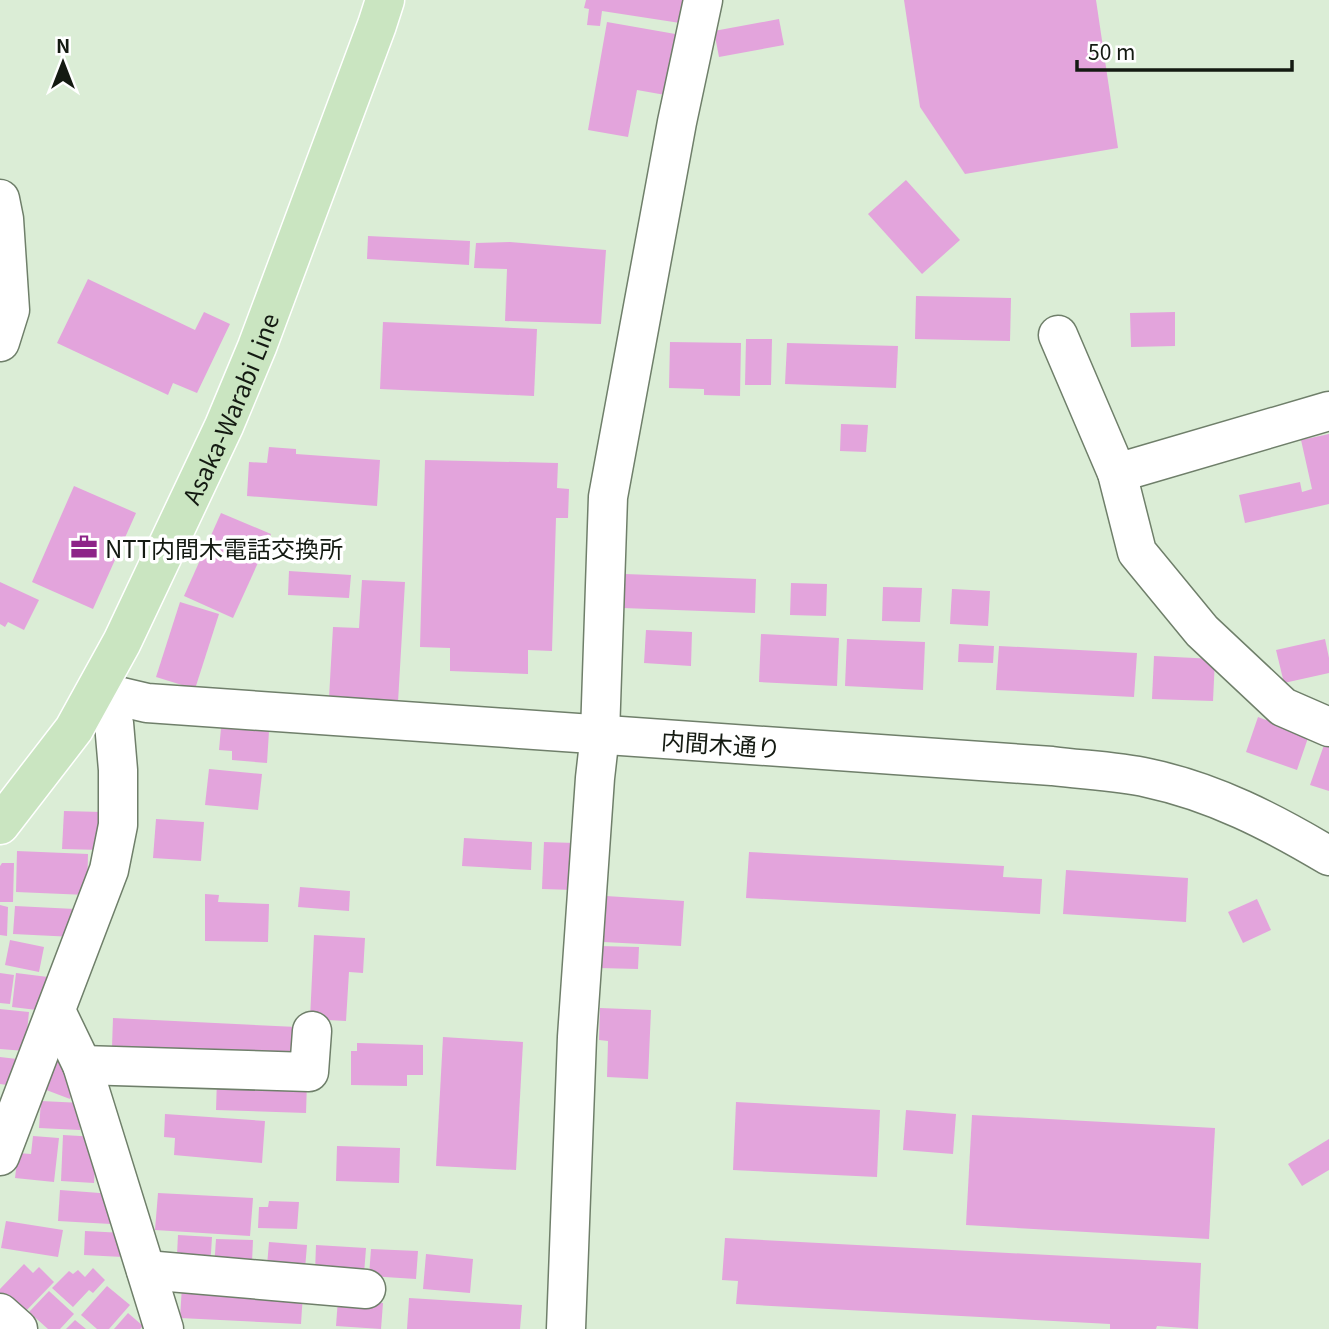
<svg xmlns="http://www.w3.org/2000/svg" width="1329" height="1329" font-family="Georgia,'Noto Sans JP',serif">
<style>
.building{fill:#e3a4dc}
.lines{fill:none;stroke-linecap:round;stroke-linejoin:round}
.minor-casing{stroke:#6f7f6a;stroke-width:41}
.major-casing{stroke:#fff;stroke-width:41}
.minor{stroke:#fff;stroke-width:38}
.major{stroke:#cae5c1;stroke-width:38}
.labels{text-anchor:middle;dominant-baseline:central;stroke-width:7;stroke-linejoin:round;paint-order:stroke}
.street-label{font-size:24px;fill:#141a12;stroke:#fff}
.poi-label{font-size:24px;fill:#141a12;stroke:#fff;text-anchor:start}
</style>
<rect width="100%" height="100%" fill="#dbedd6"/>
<!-- building -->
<g class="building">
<path d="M586,0H684L680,23L602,11L600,26L587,25L589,9L584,8Z"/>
<path d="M904,0H1096L1118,148L965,174L920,107Z"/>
<path d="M779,19L784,45L719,57L714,31Z"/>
<path d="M607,22L681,35L671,96L637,90L628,137L588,130Z"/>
<path d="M906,180L960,240L922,274L868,214Z"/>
<path d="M368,236L470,241L469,265L367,259Z"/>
<path d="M510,242L606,250L601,324L505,321L507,269L474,268L476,243Z"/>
<path d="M88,279L195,330L204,312L230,324L197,393L173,383L168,395L57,343Z"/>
<path d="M916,296L1011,298L1010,341L915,339Z"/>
<path d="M1175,312V346L1131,347L1130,313Z"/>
<path d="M383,322L537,329L534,396L380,389Z"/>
<path d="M746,339H772L771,385H745Z"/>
<path d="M670,342L741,343L740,396L704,395V389L669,388Z"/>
<path d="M787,343L898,346L896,388L785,384Z"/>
<path d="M841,424L868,425L866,452L840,451Z"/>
<path d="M1329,434V504L1245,523L1239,495L1300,482L1302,492L1312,489L1301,440Z"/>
<path d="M269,447L296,449V454L380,460L377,506L247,496L249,462L267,463Z"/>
<path d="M425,460L558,463L557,488L569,489L568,518H556L552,651L528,650V674L450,671V648L420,647Z"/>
<path d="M74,486L136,513L93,609L32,582Z"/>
<path d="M221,513L271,534L233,618L184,596Z"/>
<path d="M289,571L351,575L349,598L288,595Z"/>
<path d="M625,574L756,579L755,613L623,608Z"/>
<path d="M362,580L405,582L398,702L329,698L333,627L359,628Z"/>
<path d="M0,582L39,600L24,630L8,622L5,627L0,624Z"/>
<path d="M791,583L827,584L826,616L790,615Z"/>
<path d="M883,587L922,588L920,622L882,621Z"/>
<path d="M952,589L990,591L988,626L950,624Z"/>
<path d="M180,602L219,614L195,689L156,677Z"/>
<path d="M646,630L692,632L691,666L644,663Z"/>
<path d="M761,634L839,638L837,686L759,682Z"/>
<path d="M847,639L925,642L923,690L845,686Z"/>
<path d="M1325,639L1329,658V673L1284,683L1276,650Z"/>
<path d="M959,644L994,646L993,663L958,662Z"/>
<path d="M999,646L1137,653L1134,697L996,690Z"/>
<path d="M1154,656L1215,659L1213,701L1152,699Z"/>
<path d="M1267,714L1309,735L1297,770L1246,752L1258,717L1266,720Z"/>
<path d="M221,728L269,731L267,763L232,760V751L219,750Z"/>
<path d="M1324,745L1329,747V791L1310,785Z"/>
<path d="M209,769L262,774L258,810L205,805Z"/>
<path d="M64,811L102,812L101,850L62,849Z"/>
<path d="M156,819L204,822L201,861L153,858Z"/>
<path d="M464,838L532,842L531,870L462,866Z"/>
<path d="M544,842L575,843L574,890L542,889Z"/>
<path d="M17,851L88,854L87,895L16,892Z"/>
<path d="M749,852L1004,866L1003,877L1042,879L1040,914L746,898Z"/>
<path d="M2,863H14L13,902H0V866Z"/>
<path d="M1066,870L1188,878L1186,922L1063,914Z"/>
<path d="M300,887L350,891L349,911L298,907Z"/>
<path d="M205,894L219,895L218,902L269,904L268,942L205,941Z"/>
<path d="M606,896L684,901L681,946L603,942Z"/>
<path d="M1257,899L1271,930L1243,943L1228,912Z"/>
<path d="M0,905L8,907L7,936L0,935Z"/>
<path d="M15,906L75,909L74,937L13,934Z"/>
<path d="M314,935L365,938L363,973L349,972L346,1021L310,1019Z"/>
<path d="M10,940L44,947L39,972L5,965Z"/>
<path d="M599,946L639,947L638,969L599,968Z"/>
<path d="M0,973L14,975L10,1004L0,1003Z"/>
<path d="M16,973L56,978L45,1011L12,1007Z"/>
<path d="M600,1008L651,1010L648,1079L607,1077L608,1041L599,1040Z"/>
<path d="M0,1009L29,1012L25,1051L0,1049Z"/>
<path d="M113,1018L297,1027L296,1056L112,1047Z"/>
<path d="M443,1037L523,1042L516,1170L436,1166Z"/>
<path d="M357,1043L423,1045V1075H407V1086L351,1085V1051H357Z"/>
<path d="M56,1047L75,1082L70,1099L41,1088Z"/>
<path d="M0,1057L17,1059L15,1086L0,1084Z"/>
<path d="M217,1079L307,1082L306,1113L216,1110Z"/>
<path d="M41,1101L82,1103L80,1130L39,1128Z"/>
<path d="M736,1102L880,1110L877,1177L733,1170Z"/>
<path d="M906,1110L956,1114L953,1154L903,1150Z"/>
<path d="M165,1114L265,1121L262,1163L174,1155L175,1138L164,1137Z"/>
<path d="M972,1115L1215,1128L1209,1239L966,1225Z"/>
<path d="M63,1135L97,1137L94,1183L61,1181Z"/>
<path d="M33,1136L59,1138L54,1182L15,1178L18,1153L31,1154Z"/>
<path d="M1329,1139V1170L1302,1186L1288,1164Z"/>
<path d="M337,1146L400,1148L399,1183L336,1181Z"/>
<path d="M60,1190L113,1194L111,1224L58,1221Z"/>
<path d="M158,1193L253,1198L250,1236L155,1230Z"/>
<path d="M269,1201L299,1202L297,1229L258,1228L259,1207H268Z"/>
<path d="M6,1221L63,1230L58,1257L1,1248Z"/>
<path d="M85,1231L124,1233L123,1257L84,1255Z"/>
<path d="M178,1235L212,1237L210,1268L177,1255Z"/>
<path d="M725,1238L1201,1263L1198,1329L1157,1326L1156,1329H1110V1324L736,1304L738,1281L722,1280Z"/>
<path d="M216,1239L253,1240L252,1262L214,1268Z"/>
<path d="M269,1242L307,1245L305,1269L267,1266Z"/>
<path d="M316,1245L366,1248L364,1274L315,1272Z"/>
<path d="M371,1249L418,1251L416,1279L369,1276Z"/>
<path d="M426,1254L473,1259L470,1293L423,1289Z"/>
<path d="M24,1264L33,1273L39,1267L54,1282L22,1315L0,1294V1289Z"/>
<path d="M93,1268L105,1280L93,1293L89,1290L73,1307L52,1288L69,1271L73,1274L78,1270L85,1277Z"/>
<path d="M107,1286L130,1305L109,1329H97L81,1315Z"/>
<path d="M182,1286L303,1293L301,1324L180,1318Z"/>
<path d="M49,1291L74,1314L60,1329H48L29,1312Z"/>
<path d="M409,1298L522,1305L520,1329H407Z"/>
<path d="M338,1299L383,1303L381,1329L336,1326Z"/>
<path d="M128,1313L143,1326L140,1329H114Z"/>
<path d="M75,1320L86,1329H66Z"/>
</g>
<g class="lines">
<defs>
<g id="minor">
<path d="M0,199L4,219L10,310L0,342"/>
<path d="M1058,335L1117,473L1137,552L1202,631L1283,707L1329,727"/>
<path d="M1117,473L1329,411"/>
<path d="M96,691L147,703L1052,766C1083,770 1117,771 1148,778C1214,792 1272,822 1329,856"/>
<path d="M56,1011L82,1065L164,1329"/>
<path d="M82,1065L309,1072L312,1031"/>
<path d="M0,1156L109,870L118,825V770L114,723L96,691"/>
<path d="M146,1270L366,1289"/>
<path d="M0,1313L18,1329"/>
<path d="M566,1329L577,1037L595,778L600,734L608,497L677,122L703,0"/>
</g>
<g id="major">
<path id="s1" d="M0,825L74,729L122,642L224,426L257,347L377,25L385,0"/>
</g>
</defs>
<!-- minor casing -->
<use href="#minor" class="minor-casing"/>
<!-- major casing -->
<use href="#major" class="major-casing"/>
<!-- minor -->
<use href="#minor" class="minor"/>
<!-- major -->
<use href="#major" class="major"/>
</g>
<!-- icons -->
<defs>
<symbol id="office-bare" viewBox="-9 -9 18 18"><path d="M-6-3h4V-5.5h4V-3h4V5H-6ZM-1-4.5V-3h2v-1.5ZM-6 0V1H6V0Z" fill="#8d2388" stroke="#fff" stroke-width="2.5" paint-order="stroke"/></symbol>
</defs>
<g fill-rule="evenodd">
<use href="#office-bare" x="65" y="528" width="38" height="38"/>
</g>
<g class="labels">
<!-- street labels -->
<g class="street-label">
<text stroke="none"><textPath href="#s1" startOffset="478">Asaka-Warabi Line</textPath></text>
<text transform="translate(721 743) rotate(4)">内間木通り</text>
</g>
<!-- poi labels -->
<g class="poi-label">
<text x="105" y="547">NTT内間木電話交換所</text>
</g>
</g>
<!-- north arrow -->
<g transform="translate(63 63)" stroke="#ffffff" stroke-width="5" paint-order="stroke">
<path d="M0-5L12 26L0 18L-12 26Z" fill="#141a12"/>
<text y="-10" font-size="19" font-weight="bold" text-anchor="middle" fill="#141a12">N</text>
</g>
<!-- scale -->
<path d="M1077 60v10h215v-10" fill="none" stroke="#141a12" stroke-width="3.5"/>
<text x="1088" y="60" font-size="21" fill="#141a12" stroke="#ffffff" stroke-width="5" paint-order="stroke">50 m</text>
</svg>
